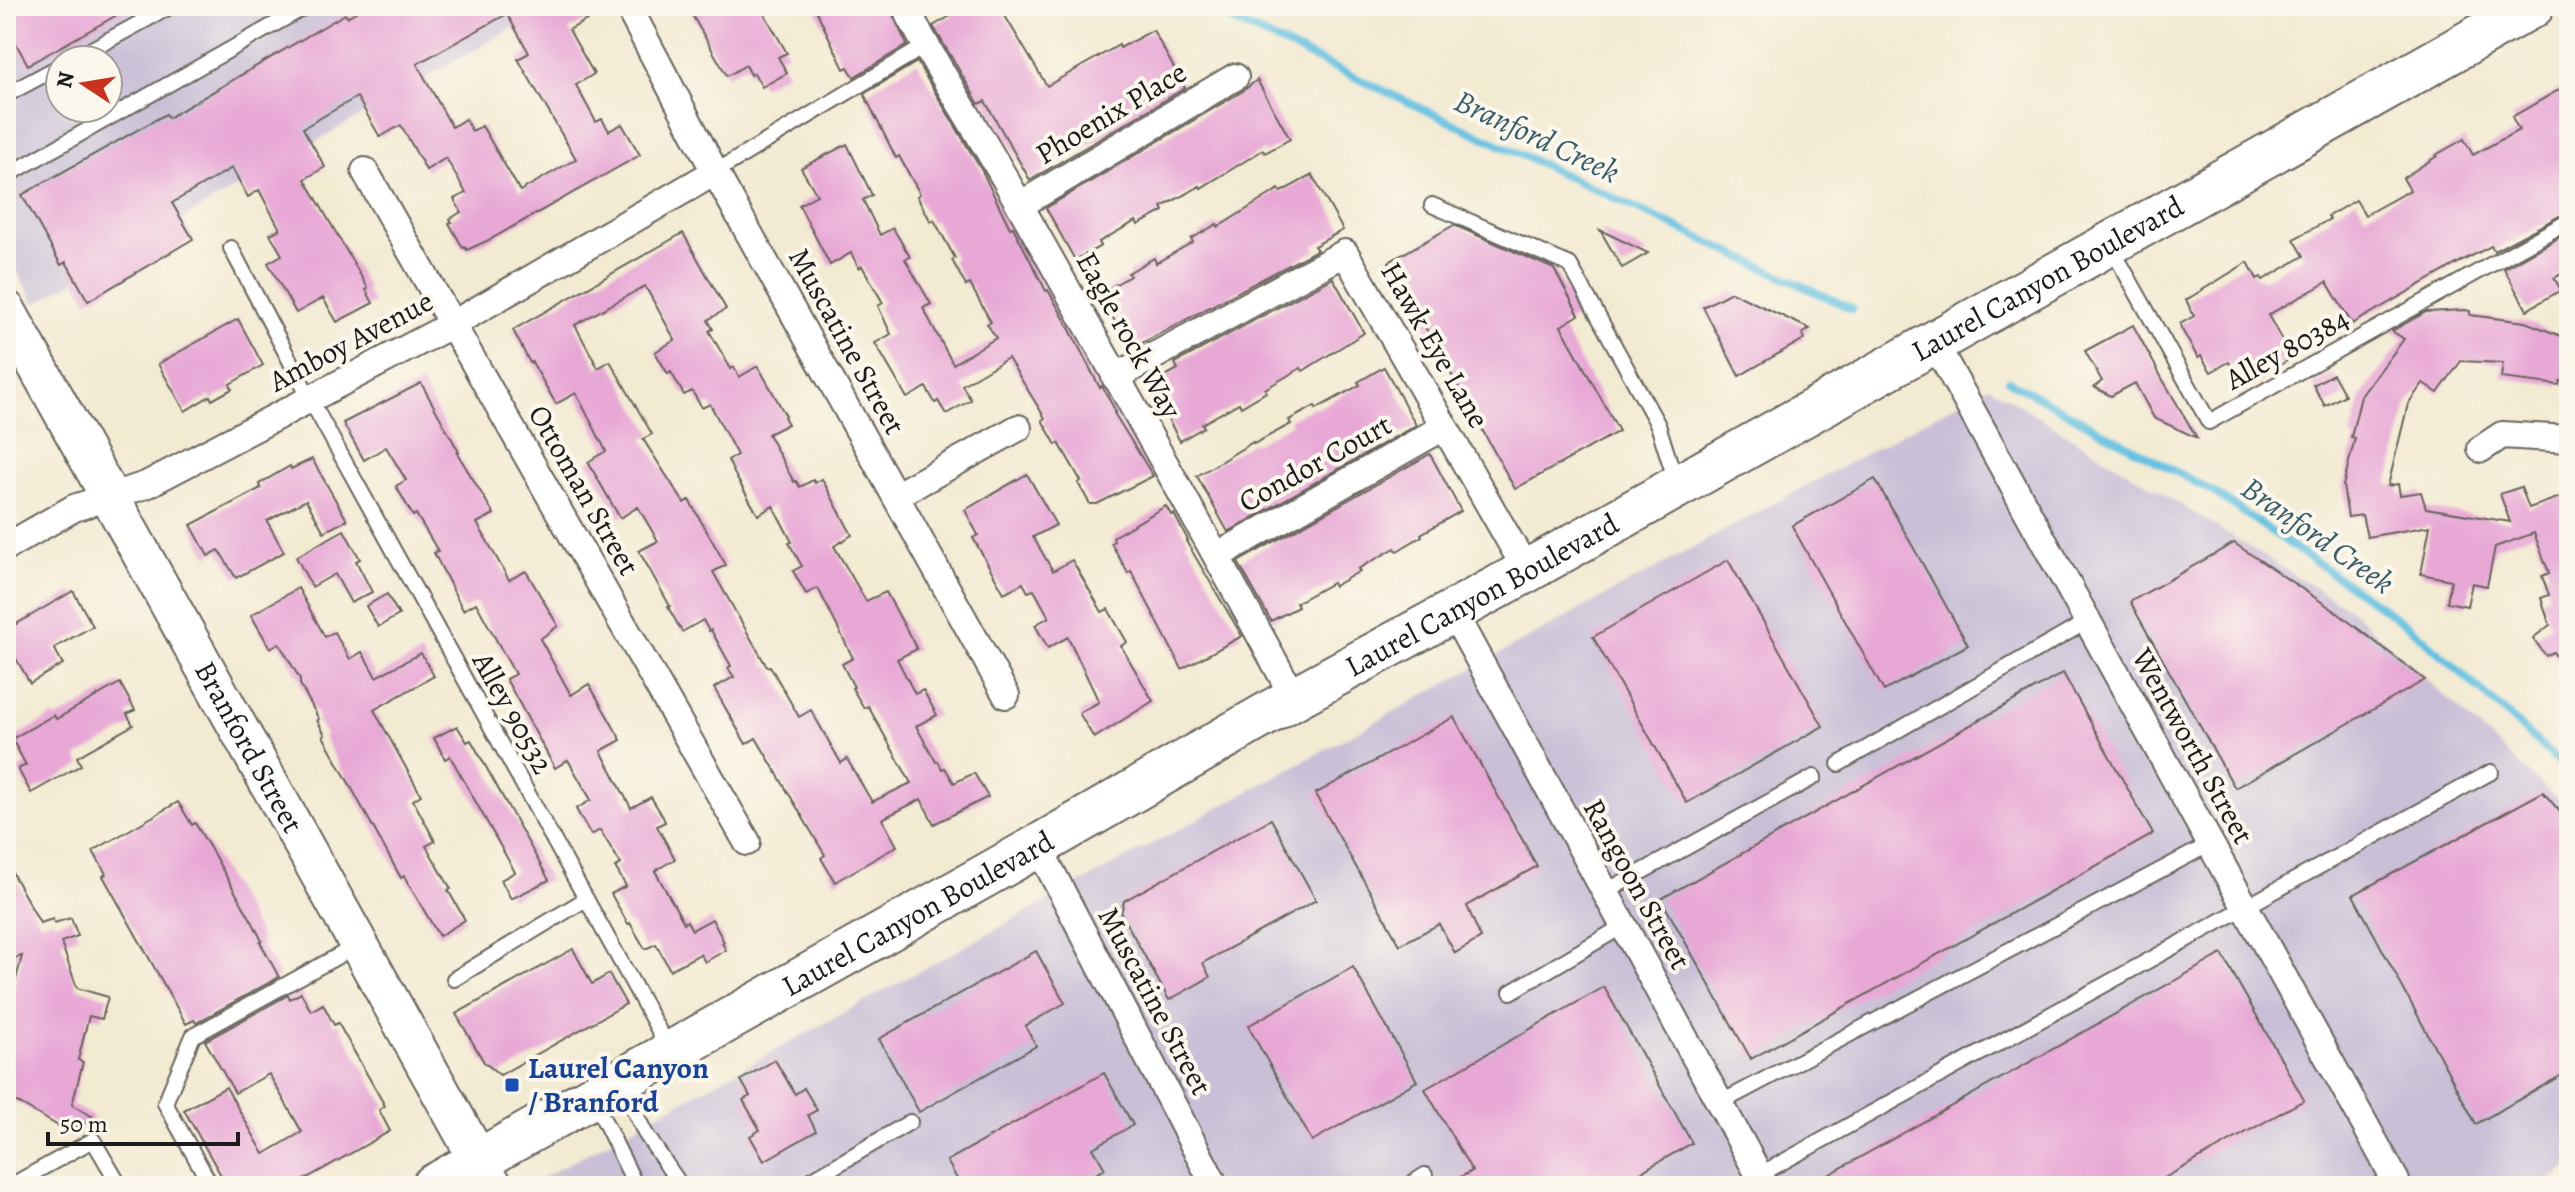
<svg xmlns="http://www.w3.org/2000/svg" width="2575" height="1192" font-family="Alegreya,serif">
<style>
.industrial{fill:#c9bfd7;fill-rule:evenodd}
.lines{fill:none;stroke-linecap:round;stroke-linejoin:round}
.stream{stroke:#63c1e1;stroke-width:8}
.building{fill:#e8a8d6;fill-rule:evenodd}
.service-casing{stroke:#67645c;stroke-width:18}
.minor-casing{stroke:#67645c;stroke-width:30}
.secondary-casing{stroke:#67645c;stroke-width:42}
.primary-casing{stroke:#67645c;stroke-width:46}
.service{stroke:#fff;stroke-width:14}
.minor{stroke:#fff;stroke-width:26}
.secondary{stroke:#fff;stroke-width:38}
.primary{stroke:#fff;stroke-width:42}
.transit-dot{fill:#1a4fb4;stroke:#fbf7ec;stroke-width:3}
.labels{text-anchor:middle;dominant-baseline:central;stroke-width:8;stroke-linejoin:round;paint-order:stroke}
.street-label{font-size:30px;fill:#1c1c1c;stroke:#fbf7ec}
.transit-label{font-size:30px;font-weight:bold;fill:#164399;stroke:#fbf7ec;text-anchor:start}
.water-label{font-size:32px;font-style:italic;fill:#385e6b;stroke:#fbf7ec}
</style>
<rect width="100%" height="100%" fill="#fbf7ec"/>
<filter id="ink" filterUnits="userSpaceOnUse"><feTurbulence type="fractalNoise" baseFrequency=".0125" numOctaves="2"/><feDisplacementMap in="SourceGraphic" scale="16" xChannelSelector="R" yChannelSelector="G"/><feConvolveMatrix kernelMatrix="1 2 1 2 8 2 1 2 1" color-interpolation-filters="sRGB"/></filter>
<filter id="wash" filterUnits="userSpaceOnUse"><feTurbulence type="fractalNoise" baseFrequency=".006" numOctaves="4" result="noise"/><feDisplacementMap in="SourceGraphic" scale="32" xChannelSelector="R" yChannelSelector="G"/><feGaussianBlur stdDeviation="1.8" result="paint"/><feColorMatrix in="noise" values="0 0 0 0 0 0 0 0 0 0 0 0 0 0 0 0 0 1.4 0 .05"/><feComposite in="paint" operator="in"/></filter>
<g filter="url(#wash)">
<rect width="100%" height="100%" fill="#f3ead2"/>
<!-- industrial -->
<g class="industrial">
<path d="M6,6H550L35,304L6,250ZM60,60H108V108H60Z"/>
<path d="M1989,386L2351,610L2569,810V1167L2544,1186H544L540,1179Z"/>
</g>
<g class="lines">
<!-- stream -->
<g class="stream">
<path d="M1202,6L1852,309"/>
<path d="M2009,381L2215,493L2413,629L2569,771"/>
</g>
</g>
<g id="blocks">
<!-- building -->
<g class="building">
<path d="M6,6H133L28,65L6,26Z"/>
<path d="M366,6H612L569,30L594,74L576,85L596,122L602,119L609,131L622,124L640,155L491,239L467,250L465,247L463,248L449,223L452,222L450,219L461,212L454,199L466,193L446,158L426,170L401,125L380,137L357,97L303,128L325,167L305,179L368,288L366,290L373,303L337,322L323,298L296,313L268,263L282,255L270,234L280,229L259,190L248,197L232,168L172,203L193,239L88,301L66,262L61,265L22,195L166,114L168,118L345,14L347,17ZM507,14L529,53L518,59L576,159L520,191L482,126L472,131L465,119L452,127L417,64Z"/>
<path d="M687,6H760L787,53L778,57L787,73L762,87L754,73L751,75L746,65L727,76Z"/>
<path d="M814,6H889L907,45L854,77L848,67L844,69Z"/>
<path d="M968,6H999L1047,86L1119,45L1120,48L1153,30L1185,88L1030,180L985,101L979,104L933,26Z"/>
<path d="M917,62L982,171L1010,228L1013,227L1046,291L1048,290L1066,322L1100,388L1102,386L1116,412L1114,413L1153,476L1097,504H1090L1078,483L1081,481L1059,443L1056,445L1042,420L1045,418L1008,358L962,385L971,400L946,414L938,401L935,403L926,387L907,398L875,343L891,334L878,306L883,303L862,266L859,268L851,253L830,265L799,205L817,195L801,168L847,144L872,195L863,200L880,235L893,228L910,257L905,259L931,304L923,308L953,364L996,338L987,324L991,322L970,284L966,286L952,260L955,258L934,220L931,222L917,196L920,194L899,156L896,158L864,94Z"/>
<path d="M1257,80L1290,139L1265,153L1263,150L1201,188L1200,186L1162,207L1164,211L1138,225L1136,221L1099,242L1101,246L1075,260L1046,208L1243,91Z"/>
<path d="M2569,84V211L2494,251L2491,246L2460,262L2352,324L2327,282L2268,315L2292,358L2244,386L2229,362L2211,372L2201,356L2198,358L2181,328L2180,324L2194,316L2186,300L2248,262L2257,279L2261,277L2263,280L2304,256L2294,239L2330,219L2328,216L2356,200L2365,215L2410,190L2403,178L2437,156L2436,155L2464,139L2473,155L2519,130L2512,117Z"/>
<path d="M1312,175L1343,230L1314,246L1317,250L1131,349L1099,294L1130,276L1128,273L1154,258L1156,263L1193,242L1191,239L1217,224L1218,227L1279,189L1281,192Z"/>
<path d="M1454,225L1554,269L1579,315L1561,326L1619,431L1515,489L1389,262Z"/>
<path d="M1600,230L1648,253L1622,268Z"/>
<path d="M2569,232V270L2554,278L2561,290L2527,310L2504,269Z"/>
<path d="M683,233L726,309L708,320L713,329L709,331L731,369L734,367L739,377L758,366L786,416L784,417L788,424L768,434L794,482L796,481L800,487L813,480L815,483L822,479L852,535L834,546L866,601L886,592L917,649L897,659L915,694L923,690L937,715L916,726L936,762L938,761L942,769L945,768L954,783L974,773L988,797L934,824L921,799L882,819L897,846L835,882L821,858L825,855L756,738L746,744L714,688L734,677L728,668L731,666L711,630L709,631L703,620L682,632L668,607L670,606L639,551L658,541L638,507L620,518L588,462L606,451L576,393L556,404L532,362L530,363L513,330ZM645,286L675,340L655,352L668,374L671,372L684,395L692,391L702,408L710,404L737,455L728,460L734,473L758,515L773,506L792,542L789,543L802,566L793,571L806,594L818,588L853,658L842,664L854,687L852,688L864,708L868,706L911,783L872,802L847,759L841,763L811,710L799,717L770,666L767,667L713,572L726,565L689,500L684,503L643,439L652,434L610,361L598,368L575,325Z"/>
<path d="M1333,278L1364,333L1303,371L1301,368L1265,389L1266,392L1241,407L1239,403L1202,424L1204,427L1180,441L1149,385L1178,369L1175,363Z"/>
<path d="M1731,292L1810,329L1802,334L1804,339L1739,376L1703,307Z"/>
<path d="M2465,310L2470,311V315L2525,322L2569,339V383L2560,381L2559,385L2501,378L2503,363L2461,361L2438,393L2423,383L2408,404L2388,486L2398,484L2400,495L2421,492L2426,508L2510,522L2500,494L2521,487L2529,508L2569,494V674L2553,652L2546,656L2533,638L2550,625L2541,598L2549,595L2542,576L2549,573L2534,533L2495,547L2487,586L2472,583L2467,606L2447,602L2451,580L2421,574L2430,526L2367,537L2362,515L2348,517L2343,486L2355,438L2351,437L2361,396L2404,339L2392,331L2426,312Z"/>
<path d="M238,319L263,365L230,384L232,389L212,400L210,396L185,411L158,364Z"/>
<path d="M2133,325L2163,380L2197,438L2154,418L2135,383L2111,396L2094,387L2102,381L2085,351Z"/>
<path d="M1384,367L1416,425L1228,532L1197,476L1253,442L1254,444L1291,424L1289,420L1315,406L1316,409L1360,385L1358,382Z"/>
<path d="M2333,374L2345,395L2325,406L2313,385Z"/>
<path d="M421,383L459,452L457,453L494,514L477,523L509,580L526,571L558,626L540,639L571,695L589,684L621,740L601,751L631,808L651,797L663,817L665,822L657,826L675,859L655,871L684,923L687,921L692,930L712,919L724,942L722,943L726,950L705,962L700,954L670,970L656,944L645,949L630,923L628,924L611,894L626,886L615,867L621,864L600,830L591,835L576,809L591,800L568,760L555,768L506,679L515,674L476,603L463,610L434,553L438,551L416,514L413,516L396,486L406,480L386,447L364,460L343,423Z"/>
<path d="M1430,454L1461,511L1421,534L1422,536L1397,551L1395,548L1358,569L1360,571L1334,586L1332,583L1296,603L1298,607L1271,621L1238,562Z"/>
<path d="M312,459L347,520L324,532L306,500L267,521L284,552L236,578L219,550L208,556L191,525L261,488L259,484L290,466L291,469Z"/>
<path d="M1027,474L1056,525L1033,537L1053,571L1072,560L1102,612L1108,609L1127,642L1121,646L1153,701L1094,738L1079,713L1099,702L1068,637L1048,648L1035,625L1049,617L1034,590L1028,592L1023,583L1004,593L973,538L978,535L965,510Z"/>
<path d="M1875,479L1968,645L1884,691L1792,526Z"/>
<path d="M1166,506L1171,515L1174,514L1188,540L1186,541L1242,636L1182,669L1131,571L1128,573L1111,543L1114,541L1113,537Z"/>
<path d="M344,530L360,559L356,561L372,592L351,603L335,574L312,587L296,557Z"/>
<path d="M2234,543L2335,611L2425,680L2235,788L2130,602Z"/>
<path d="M1728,560L1823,726L1687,803L1593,637Z"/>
<path d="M298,588L325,637L334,632L350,659L362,652L376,677L421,653L434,676L374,710L421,795L413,800L435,841L426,846L451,889L448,890L465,920L439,936L404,876L401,878L323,736L325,735L317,720L319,719L300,684V679L279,643L270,648L251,615Z"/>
<path d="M73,591L93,626L54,648L63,664L30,683L6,641V630Z"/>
<path d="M387,594L399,615L378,627L366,606Z"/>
<path d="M2063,673L2153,834L1751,1059L1661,899Z"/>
<path d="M120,683L135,710L127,714L133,725L77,757L81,765L31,793L18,769L26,765L12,739L54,715L56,719Z"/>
<path d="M1454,717L1537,866L1467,906L1481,938L1455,953L1439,924L1400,945L1315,794Z"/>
<path d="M457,726L467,742L471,740L549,880L511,899L501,880L515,872L450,756L445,759L434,738Z"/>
<path d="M2543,792L2569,822V1071L2476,1124L2353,895Z"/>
<path d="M178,802L192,825L195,823L210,848L253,923L262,941L260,942L279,977L196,1023L194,1020L186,1024L103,876L106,874L93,851Z"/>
<path d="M1271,819L1316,900L1203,963L1210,977L1169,1000L1121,913L1124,901Z"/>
<path d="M6,862L40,923L53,919L54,923L71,918L78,936L61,942L77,988L108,997L102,1019L89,1016L78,1060L83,1062L72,1105L95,1118L69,1132L6,1096V1018L22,956L6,961Z"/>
<path d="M573,949L592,984L609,974L626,1004L500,1075L484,1062L456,1014Z"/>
<path d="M1036,951L1065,1003L1025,1026L1036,1046L919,1112L879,1039Z"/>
<path d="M2222,954L2304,1100L2150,1186H1809Z"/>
<path d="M1353,967L1417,1081L1312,1141L1248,1026Z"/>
<path d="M1604,987L1692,1143L1616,1186H1444L1472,1171L1425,1089Z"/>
<path d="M301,993L311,1011L323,1004L334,1025L338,1023L385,1106L379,1110L390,1131L293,1186H227L184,1110L226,1087L264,1154L302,1132L269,1074L235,1093L205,1041L288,995L290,999Z"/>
<path d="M775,1060L795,1094L804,1088L817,1110L808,1115L816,1131L764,1161L750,1136L760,1130L743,1100L750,1096L741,1080Z"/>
<path d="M1104,1073L1133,1125L1093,1148L1105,1169L1074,1186H961L947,1161Z"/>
</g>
</g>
</g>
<g filter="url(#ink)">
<use href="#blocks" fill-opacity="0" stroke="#67645c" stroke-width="2"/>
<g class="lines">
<defs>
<g id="service">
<path d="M72,60L171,6"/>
<path d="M6,95L60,66"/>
<path d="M715,172L925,46"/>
<path d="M6,176L307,6"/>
<path d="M1432,205L1570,265L1658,425L1676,482"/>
<path d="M2111,247L2209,422L2569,221"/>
<path d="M231,248L310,399L669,1049"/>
<path d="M1839,764L2088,621"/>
<path d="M1605,892L1814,777"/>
<path d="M454,979L586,899"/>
<path d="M1511,992L1623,926"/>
<path d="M621,1083L645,1133L681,1186"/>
<path d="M594,1100L636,1186"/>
<path d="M1720,1103L2210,844"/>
<path d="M1759,1175L2491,772"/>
<path d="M209,1182L165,1103L193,1036L358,945"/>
<path d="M10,1186L93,1140L120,1186"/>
<path d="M801,1186L910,1122"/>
<path d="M1408,1186L1425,1175"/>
</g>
<g id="minor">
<path d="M905,6C937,71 979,131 1014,195C1108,362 1203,529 1294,698"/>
<path d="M633,16L715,172L1006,695"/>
<path d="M365,171L747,842"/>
<path d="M1020,205L1235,77"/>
<path d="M1934,342L2396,1181L2387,1186"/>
<path d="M1115,377L1345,253L1527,571"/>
<path d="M2481,449L2502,435L2569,439"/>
<path d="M897,495L1018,428"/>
<path d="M6,547L74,508L146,485L453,324L715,172"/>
<path d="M1217,556L1444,427"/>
<path d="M1453,612L1765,1186"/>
<path d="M1038,846L1215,1186"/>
</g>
<g id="secondary">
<path id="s1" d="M6,310L493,1186"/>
</g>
<g id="primary">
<path id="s2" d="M433,1186L1038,846L1294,698L1527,571L2533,6"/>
</g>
</defs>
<!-- service casing -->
<use href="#service" class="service-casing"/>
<!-- minor casing -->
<use href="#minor" class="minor-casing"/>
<!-- secondary casing -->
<use href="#secondary" class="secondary-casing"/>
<!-- primary casing -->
<use href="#primary" class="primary-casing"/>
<!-- service -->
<use href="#service" class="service"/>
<!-- minor -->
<use href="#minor" class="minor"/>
<!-- secondary -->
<use href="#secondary" class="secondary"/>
<!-- primary -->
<use href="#primary" class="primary"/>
</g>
</g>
<!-- markers -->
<rect class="transit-dot" x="504" y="1077" width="16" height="16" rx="4"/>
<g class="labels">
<!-- street labels -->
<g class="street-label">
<text transform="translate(1111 113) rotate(-31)">Phoenix Place</text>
<text stroke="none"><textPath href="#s2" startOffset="1852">Laurel Canyon Boulevard</textPath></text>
<text transform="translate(1129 335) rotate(61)">Eagle rock Way</text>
<text transform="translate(351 341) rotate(-28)">Amboy Avenue</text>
<text transform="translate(847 341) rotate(61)">Muscatine Street</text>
<text transform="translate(1435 345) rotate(60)">Hawk Eye Lane</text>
<text transform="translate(2287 349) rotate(-29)">Alley 80384</text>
<text transform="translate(1315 463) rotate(-29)">Condor Court</text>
<text transform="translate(584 490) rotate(60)">Ottoman Street</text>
<text stroke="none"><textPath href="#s2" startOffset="1204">Laurel Canyon Boulevard</textPath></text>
<text transform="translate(513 713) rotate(61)">Alley 90532</text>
<text transform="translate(2193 746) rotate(61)">Wentworth Street</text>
<text stroke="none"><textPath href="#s1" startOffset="500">Branford Street</textPath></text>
<text transform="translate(1637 884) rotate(61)">Rangoon Street</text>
<text stroke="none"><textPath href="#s2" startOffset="556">Laurel Canyon Boulevard</textPath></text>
<text transform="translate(1155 1001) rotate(62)">Muscatine Street</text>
</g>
<!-- transit labels -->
<g class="transit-label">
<text x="528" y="1068">Laurel Canyon<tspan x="528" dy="34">/ Branford</tspan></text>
</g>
<!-- water labels -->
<g class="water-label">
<text transform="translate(1537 136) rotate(25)">Branford Creek</text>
<text transform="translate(2318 535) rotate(35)">Branford Creek</text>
</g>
</g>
<!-- margin -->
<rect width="2575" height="1192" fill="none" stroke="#fbf7ec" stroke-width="32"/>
<!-- north arrow -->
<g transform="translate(84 84) rotate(282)"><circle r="38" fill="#fbf7ec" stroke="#a29f99" stroke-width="2"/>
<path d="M0-6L14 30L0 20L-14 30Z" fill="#c8321e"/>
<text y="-12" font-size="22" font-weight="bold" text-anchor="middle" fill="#1c1c1c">N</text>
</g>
<!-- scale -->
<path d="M48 1132v12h190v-12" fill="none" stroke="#1c1c1c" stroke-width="4"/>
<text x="60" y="1132" font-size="24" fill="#1c1c1c" stroke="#fbf7ec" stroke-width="6" paint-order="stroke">50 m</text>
</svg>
